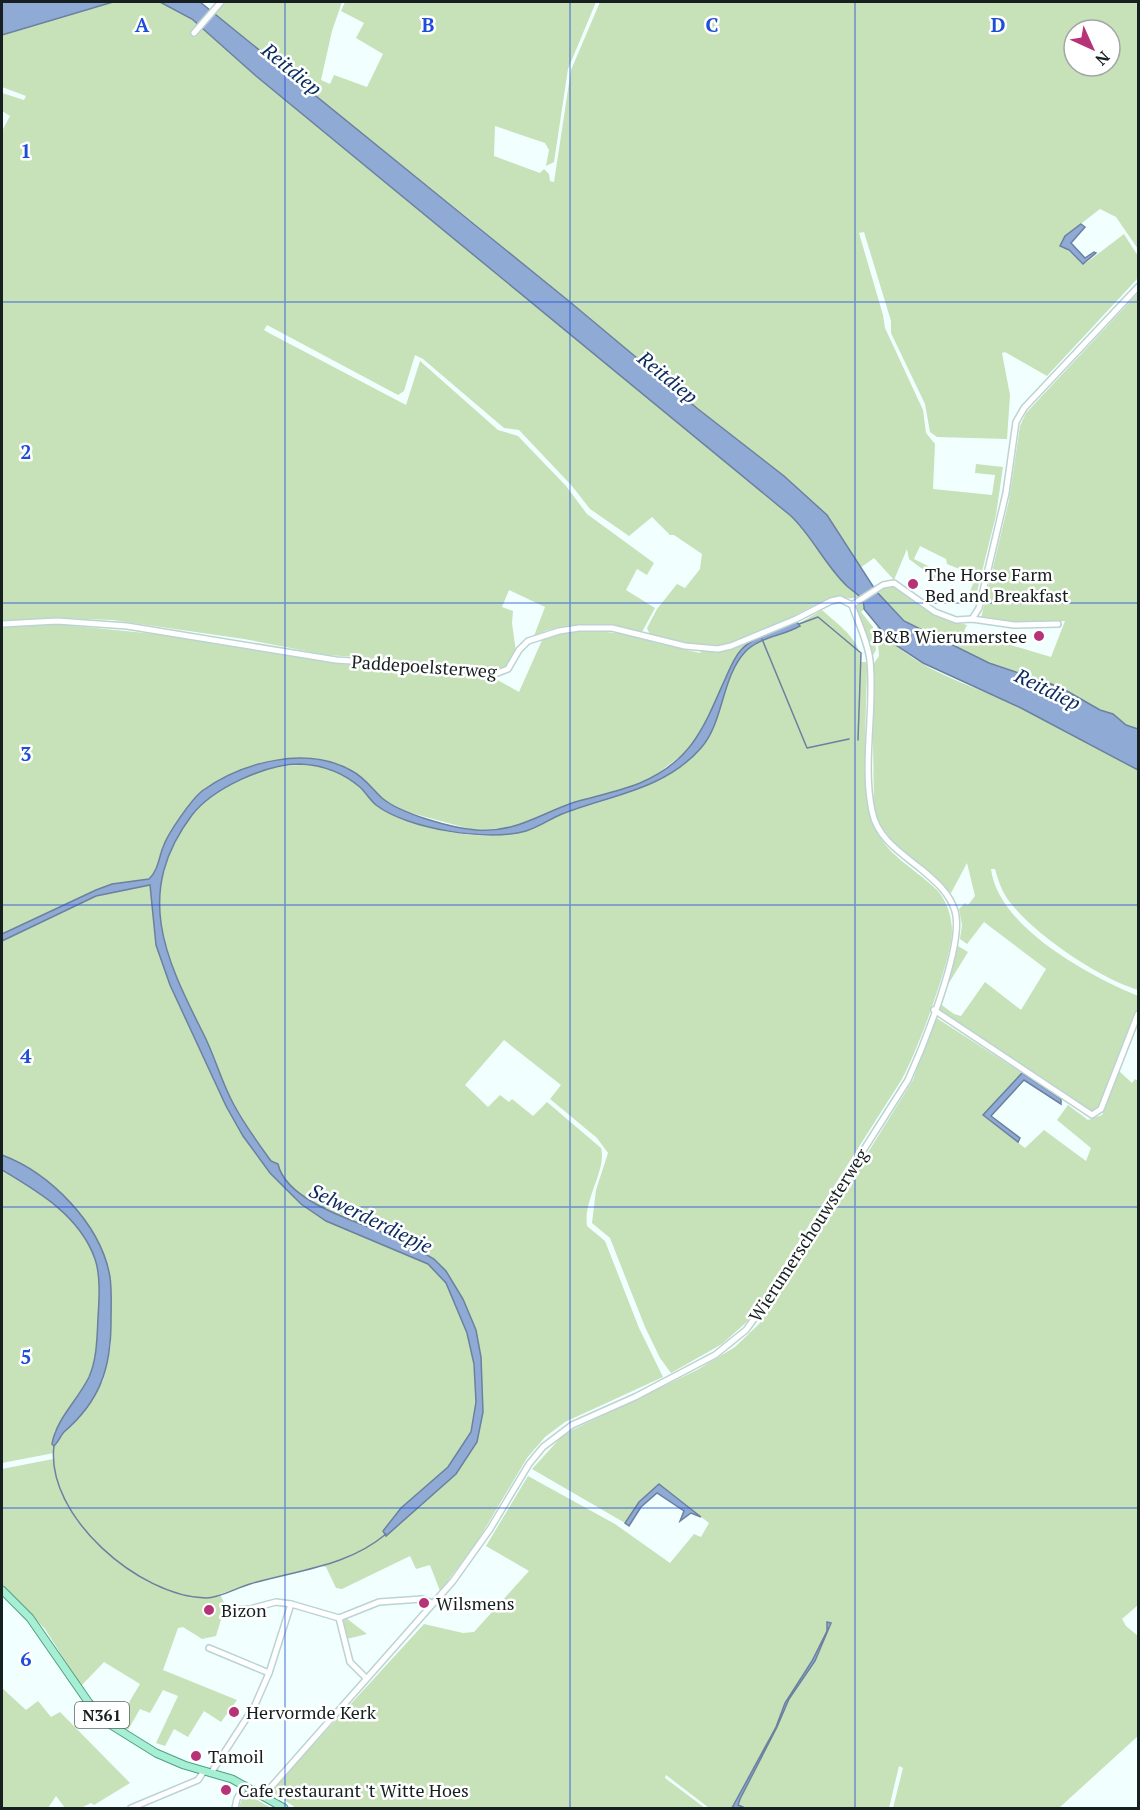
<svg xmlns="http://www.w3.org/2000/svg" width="1140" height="1810" font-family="'PT Serif',serif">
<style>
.green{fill:#c7e1b9;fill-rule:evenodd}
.water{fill:#8faad5;stroke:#6b819f;stroke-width:1.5}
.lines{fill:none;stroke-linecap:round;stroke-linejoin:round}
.stream{stroke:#6b819f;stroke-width:1.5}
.minor-casing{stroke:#bcd3d3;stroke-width:8}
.major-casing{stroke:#4fa082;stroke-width:9}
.minor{stroke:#fff;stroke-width:5}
.major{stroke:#a7efd4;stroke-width:7}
.grid{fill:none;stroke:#1d4ed8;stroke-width:1.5;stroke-opacity:0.55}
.poi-dot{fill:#b73378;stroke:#fff;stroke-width:2}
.labels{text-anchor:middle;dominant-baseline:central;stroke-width:5;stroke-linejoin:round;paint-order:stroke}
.shield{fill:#fff;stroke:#5d6363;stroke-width:1.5}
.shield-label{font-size:16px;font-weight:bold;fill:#172020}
.poi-label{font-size:18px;fill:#172020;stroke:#fff;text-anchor:start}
.street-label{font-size:18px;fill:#172020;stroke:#fff}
.water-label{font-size:20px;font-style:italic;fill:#092a5d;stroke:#fff}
.grid-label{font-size:20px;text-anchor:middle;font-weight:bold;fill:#1d4ed8;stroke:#fff;stroke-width:5;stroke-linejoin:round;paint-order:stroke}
</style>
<rect width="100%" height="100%" fill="#f1ffff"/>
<!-- green -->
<g class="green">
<path d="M113,2L165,3L192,19L256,76L791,516C813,537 836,584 861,596C849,602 838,594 821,602C797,613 743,646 719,647C695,648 672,640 650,635L647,628L657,609L677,584L685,588L700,569L702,554L674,535H670L652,517L629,536L590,509L572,486L519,430L504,428L423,359L415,355L404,391L398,395L267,325L264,330L269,333L406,405L420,361L498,430L518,436L566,486L587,514L654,563L647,575L637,569L626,590L655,608L642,632C608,625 566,619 534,636L545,607L509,590L502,607L513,611L512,623L516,652L504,668L492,670L446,663L327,655L244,639L112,620L56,618L2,621V131L10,116L2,111V93L24,100L26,96L2,87V35Z"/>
<path d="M226,2H342L332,31L321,80L330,84L334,75L367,87L383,54L356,38L364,23L341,11L345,2H596L568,69L554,162L546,166L549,150L545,143L495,126L494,156L540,173L544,169L549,174L550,181L554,182L571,70L600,2H1138V249L1116,217L1100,209L1065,236L1063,246L1081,263H1086L1124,234L1138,256V278L1047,376L1005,352L1002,353L1010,395L1007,439L937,437L930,432L925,404L891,333V321L864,232L859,233L883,315L885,328L923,410L926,433L935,444L933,489L992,495L995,475L975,473L976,464L1003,467L996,515L976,596L969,594L976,576L947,564L946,559L920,546L914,559L936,570L937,580L909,559L907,549L894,580L874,558L860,568L827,515L784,476L698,409L474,223L214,14ZM1074,30H1110V66H1074Z"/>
<path d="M1138,293V729L1126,725L1113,714L1101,710L1060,687L989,663L910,624L899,617L876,591L892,586L941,618L967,625L964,631L1051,657L1065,621L1015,623L981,618L1009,500L1020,426L1026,413Z"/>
<path d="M863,600L864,609L861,612L873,627L876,650L872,657L857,612V607Z"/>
<path d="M822,610C838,625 861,639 861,662H867C867,706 860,786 874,825C885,855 916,869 937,890C947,901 952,917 952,932C951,961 917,1052 902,1079L749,1320L722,1344L671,1373L660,1358L645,1327L610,1238L592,1223L596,1190L608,1153L597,1138L550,1099L561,1085L504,1040L465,1085L488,1107L500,1095L509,1102L512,1099L533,1116L547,1102L601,1148C607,1169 583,1200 587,1226L605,1241L639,1328L663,1377L565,1422L545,1437L527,1458L477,1542L440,1591L430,1565L416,1569L410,1556L342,1589L336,1588L326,1567L321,1566L268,1579L220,1594L227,1609L223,1613L216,1636L202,1639L183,1627L178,1628L163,1670L237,1700L221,1722L204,1711L188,1737L174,1729L165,1746L156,1743L178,1696L163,1690L150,1713L140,1709L128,1730L118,1721L140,1684L104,1662L81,1686L45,1629L2,1585V1469L53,1459L54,1453L2,1463V1170C23,1182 44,1194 62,1211C75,1222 91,1243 96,1260C103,1285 100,1355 88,1378C79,1397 66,1416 54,1432L57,1445L62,1433L72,1426L103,1381L111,1346V1302L82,1215L2,1155V941L96,896L150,885L156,944L154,895C164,883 165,863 171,849C177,833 189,815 201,803C230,774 302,752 340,774C348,778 355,783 362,789C369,796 373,803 381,808C424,830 479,843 526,831C539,827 551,818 563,814C611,797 665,789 701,748C721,725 725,669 746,651C762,637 783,636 800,627L798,624Z"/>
<path d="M55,624L155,634L342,664L466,673L494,678L519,692L543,638C581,627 615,632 653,638L652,642L700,653L702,650L736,646L757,639L742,650L691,748L654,776L638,784L558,808L529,823L512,828L474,830L407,812L383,799L361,777L309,758L274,760L249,768L200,793L163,845L155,871L149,879L112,884L96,890L2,934V627Z"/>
<path d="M877,626C909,669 973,685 1020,707C1060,727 1100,748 1138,770V990C1101,979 1038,937 1013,906C1003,895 999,883 995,869H991C998,927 1089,976 1138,996V1011L1131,1022L1097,1110L1093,1113L937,1011L939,1003L954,1014L961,1016L985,982L1021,1010L1046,969L984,922L967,944L960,939L962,925L959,909L965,903L968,905L975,896L967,863L951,893L893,842L878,822L874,811L872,666L879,656Z"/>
<path d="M958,946L968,952L944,991Z"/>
<path d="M935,1017L1022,1073L983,1115L1025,1148L1044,1130L1086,1161L1091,1148L1057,1120L1068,1105L1088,1120L1102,1115L1119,1071L1132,1083L1135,1079L1138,1081V1605L1122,1619L1126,1626L1138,1636V1736L1059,1808H893L903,1768L899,1766L889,1808H745L738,1804L732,1808H709L666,1775L665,1778L705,1808H296L271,1791L424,1624L463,1633L474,1632L529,1571L486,1546L528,1476L615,1524L670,1563L694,1534L701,1537L709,1523L661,1486L657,1485L639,1502L625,1523L532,1469L564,1434L697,1370L735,1347L759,1324L788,1281L913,1080Z"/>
<path d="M346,1618L367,1634L347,1639L343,1622Z"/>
<path d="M2,1688L26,1710L38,1701L51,1717L60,1712L130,1783L94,1805L91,1803L81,1808H65L56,1796L48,1808H2Z"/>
<path d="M244,1792L271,1808H239Z"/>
</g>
<!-- water -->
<g class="water">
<path d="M2,2H113L2,35Z"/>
<path d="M160,2H200L570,302L698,409L784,476L827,515L876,591L904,621L989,663L1060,687L1100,710L1113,714L1126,725L1138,729V770L1021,708L923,663L891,642L864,609C865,597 856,594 848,587C826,567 813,537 791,516L256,76L192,19Z"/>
<path d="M1081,224L1085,227L1071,243L1085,258L1094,252L1096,253L1083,264L1069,250L1060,246L1065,236Z"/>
<path d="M797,622L800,626C783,636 759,637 745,652C721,678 724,722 701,748C664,790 611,795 562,814C550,819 539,827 526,831C489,842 407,829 376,805C370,800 366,793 361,788C344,773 322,765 300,764C266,764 213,788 192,815C134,892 164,956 203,1033C215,1056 221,1082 234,1105C244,1124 258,1143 271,1161L278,1164C286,1200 351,1220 382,1232H388L398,1222L401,1225L396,1237L434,1259L446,1271L463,1299L476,1330L481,1357L483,1412L477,1442L456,1474L386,1536L383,1531L401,1508L448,1467L471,1432L476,1402L474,1364L467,1333L446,1283L428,1264L326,1221L301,1204L270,1173L243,1136L226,1106L170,985L156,945L150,885L96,896L2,941V934L96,890L112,884L149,879C158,871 159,857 163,847C168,833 191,800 202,791C242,762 307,745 352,771C364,777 372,789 382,798C401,814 452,828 476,830C516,833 539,814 575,802C596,796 620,791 640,783C689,762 702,732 722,686C728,674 732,660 741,650C755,635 779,630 797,622Z"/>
<path d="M1022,1073L1061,1099V1104L1024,1080L991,1116L1020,1138L1018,1142L983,1115Z"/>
<path d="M2,1155C50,1173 101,1224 110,1277C112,1292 111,1307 111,1322C111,1368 100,1401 64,1432C60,1436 59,1442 54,1446L52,1444C56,1419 78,1400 89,1377C97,1359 97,1338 98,1318C99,1301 101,1276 95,1259C80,1216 39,1192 2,1170Z"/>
<path d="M659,1484L701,1517L691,1513L680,1521L684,1511L657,1493L641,1507L629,1526L625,1523L639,1502Z"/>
<path d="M827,1622L831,1623L815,1661L789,1699L777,1727L740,1799L738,1805L745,1808H732L776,1727L785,1703L812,1661L827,1631Z"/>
</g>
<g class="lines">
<!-- stream -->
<g class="stream">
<path d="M799,624L818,617L861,653L858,740"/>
<path d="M762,639L807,748L849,739"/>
<path d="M54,1446C45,1516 140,1597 206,1598C220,1598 236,1588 250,1584C297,1570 347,1567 386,1534"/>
</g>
<defs>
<g id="minor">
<path d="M194,33L221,2"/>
<path d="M852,605L883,585L894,583L935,612L956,620L972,619L1014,625L1058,624"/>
<path d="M972,619L979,608L1006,493L1016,422L1024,408L1138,287"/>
<path d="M2,624L57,621L127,626L336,660L444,667L495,674L508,669L519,650L528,641L559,631L579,628H612L685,646L718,649L731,646L796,619L831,601L840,599L852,605"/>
<path d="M934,1010L1092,1115L1101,1109L1138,1014"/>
<path d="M229,1609H250L276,1602L291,1604"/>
<path d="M339,1618L350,1662L366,1678"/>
<path d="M209,1648L269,1673"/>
<path d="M211,1773L255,1705L269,1673L291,1604L339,1618L379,1602L422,1599L432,1603"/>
<path d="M264,1795L453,1581L490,1529L529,1464L543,1447L572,1425L635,1397L715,1355L746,1330L772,1294L908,1080C923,1047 965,944 955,911C949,892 935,881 921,869C901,853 877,838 872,811C862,765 875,708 870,661C868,641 858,623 852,605"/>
<path d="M131,1808L198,1780L204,1771"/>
<path d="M235,1808L237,1799L245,1785"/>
</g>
<path id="major" d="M2,1590L30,1618L89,1703L111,1725L156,1753L184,1765L232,1779L284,1808"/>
</defs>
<!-- minor casing -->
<use href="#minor" class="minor-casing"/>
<!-- major casing -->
<use href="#major" class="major-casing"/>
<!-- minor -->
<use href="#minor" class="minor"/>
<!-- major -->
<use href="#major" class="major"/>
</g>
<!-- grid -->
<path class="grid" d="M285,2V1808M570,2V1808M855,2V1808M2,302H1138M2,603H1138M2,905H1138M2,1207H1138M2,1508H1138"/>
<!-- markers -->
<g class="poi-dot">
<circle cx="913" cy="584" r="6"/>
<circle cx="1039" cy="636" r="6"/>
<circle cx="424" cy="1603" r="6"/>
<circle cx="209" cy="1610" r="6"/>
<circle cx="234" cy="1712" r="6"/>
<circle cx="196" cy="1756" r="6"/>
<circle cx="226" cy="1790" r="6"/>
</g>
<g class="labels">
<!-- shield labels -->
<rect class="shield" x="75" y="1702" width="54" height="26" rx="4.5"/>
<g class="shield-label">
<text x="102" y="1715">N361</text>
</g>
<!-- poi labels -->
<g class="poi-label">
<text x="925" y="574">The Horse Farm<tspan x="925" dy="21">Bed and Breakfast</tspan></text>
<text x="1027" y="636" text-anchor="end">B&amp;B Wierumerstee</text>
<text x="436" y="1603">Wilsmens</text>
<text x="221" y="1610">Bizon</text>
<text x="246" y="1712">Hervormde Kerk</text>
<text x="208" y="1756">Tamoil</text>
<text x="238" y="1790">Cafe restaurant 't Witte Hoes</text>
</g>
<!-- street labels -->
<g class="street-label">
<text transform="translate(424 666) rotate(4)">Paddepoelsterweg</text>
<text transform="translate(808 1235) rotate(-57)">Wierumerschouwsterweg</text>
</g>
<!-- water labels -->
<g class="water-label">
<text transform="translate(292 69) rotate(39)">Reitdiep</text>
<text transform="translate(668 377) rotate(39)">Reitdiep</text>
<text transform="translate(1048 689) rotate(26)">Reitdiep</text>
<text transform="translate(371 1218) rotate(26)">Selwerderdiepje</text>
</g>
</g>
<g class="grid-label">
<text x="142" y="32">A</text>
<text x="428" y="32">B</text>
<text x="712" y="32">C</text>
<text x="998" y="32">D</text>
<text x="26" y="158">1</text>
<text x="26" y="459">2</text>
<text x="26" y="761">3</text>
<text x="26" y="1063">4</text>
<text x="26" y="1364">5</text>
<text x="26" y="1666">6</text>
</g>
<!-- border -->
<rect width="1140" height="1810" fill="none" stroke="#172020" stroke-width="6"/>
<!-- north arrow -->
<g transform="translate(1092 48) rotate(135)"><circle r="28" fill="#ffffff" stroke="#a2a6a6" stroke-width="1.5"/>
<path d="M0-4.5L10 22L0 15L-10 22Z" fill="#b73378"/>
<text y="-9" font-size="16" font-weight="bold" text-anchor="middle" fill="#172020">N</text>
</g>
</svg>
